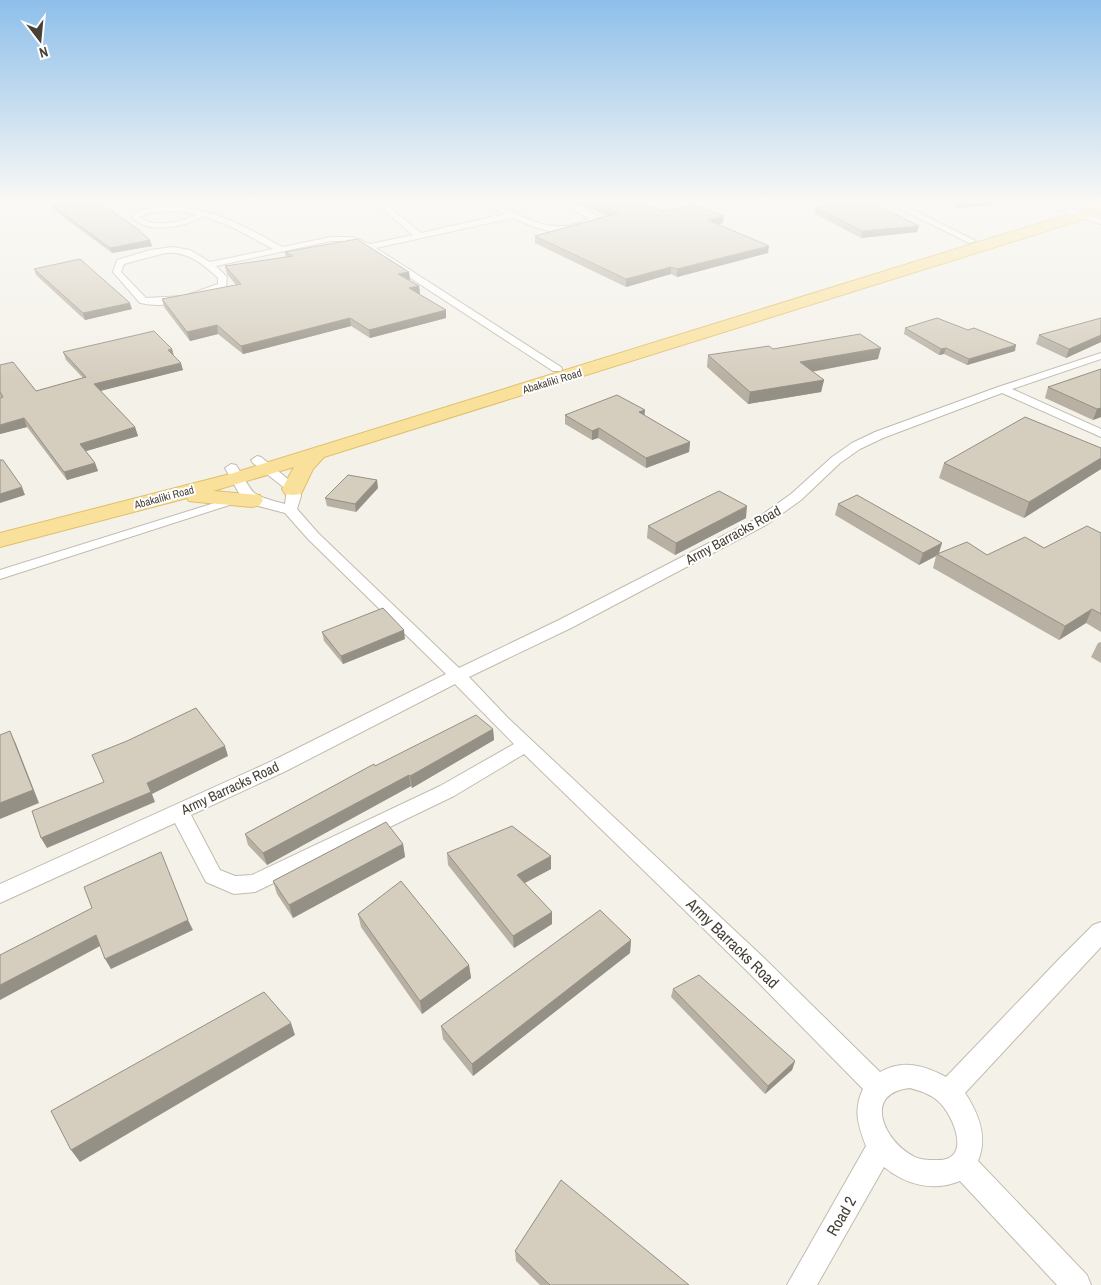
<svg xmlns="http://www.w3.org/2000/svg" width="1101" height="1285" font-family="'Archivo Narrow',sans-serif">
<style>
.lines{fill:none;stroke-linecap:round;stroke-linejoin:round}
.street-casing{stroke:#c2bbae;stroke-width:2}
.primary-casing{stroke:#dfbf6b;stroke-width:2}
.street{fill:#fff;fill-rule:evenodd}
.primary{fill:#fae19b;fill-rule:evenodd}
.wall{fill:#b7b0a3}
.shaded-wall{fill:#959085}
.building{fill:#d5cdbe;stroke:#959085}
.labels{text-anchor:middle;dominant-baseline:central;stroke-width:4;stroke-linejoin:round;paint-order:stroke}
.far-street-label{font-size:11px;fill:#474137;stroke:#fff}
.street-label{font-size:14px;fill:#474137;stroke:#fff}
.near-street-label{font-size:16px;fill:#474137;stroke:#fff}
</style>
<rect width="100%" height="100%" fill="#f4f1e9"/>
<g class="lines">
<defs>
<g id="street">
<path d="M370,199H379L421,233L505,214L485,204V199H493L492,201C524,218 554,238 589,218L548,199C563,199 588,206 598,218L597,220L584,227L567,232H554L537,228L512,218L376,248L561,367L562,369L561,371H553L366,249L352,241H331L216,266L227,277L226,287C202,300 167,309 140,303L113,272L117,260L150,250L173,247L190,250L210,262L273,249L234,228L204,216C185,227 148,235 132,217C139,208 151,208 161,207C205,205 244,225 282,247L331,237H353L370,244L413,235ZM174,211L196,214C182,222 154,229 140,217L148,213ZM165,253C187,251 202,263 218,278V284L184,296L146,298L121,272L124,264Z"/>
<path d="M881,199H891L976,241L969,243Z"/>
<path d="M1051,199H1059L1058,204L1101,219V224L1066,214V211L1051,207Z"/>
<path d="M1101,353V359L1012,389L1101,429V437L1002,393L883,438L860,449L840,463L801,500L766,525L571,628L469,677L508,718L763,957L880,1072C903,1059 924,1065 946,1077L1061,957L1093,925L1101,922V947L965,1093C979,1114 988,1137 978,1161L1087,1275L1091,1285H1057L960,1181C933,1192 906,1185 884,1167L817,1285H787L866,1146C858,1125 853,1110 863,1089L747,971L524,754L454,796L255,892L234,894L206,882L175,823L0,903V884L272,761L446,674L308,539L285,513L247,503L245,500L0,579V570L240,495L225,468L231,464L236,465C256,496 247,494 285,504L287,490L253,463L251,460L257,456L261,457L300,489L301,496L297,509L318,533L459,668L559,620L756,519L791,494L832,457L852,443L875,432L998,387ZM455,684L514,744L440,786L252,875L235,876L220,870L191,815L286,771ZM910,1088C920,1091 929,1093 938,1101C954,1115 973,1162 936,1160C928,1160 920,1160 913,1156C884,1141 862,1093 910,1088Z"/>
</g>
<path id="primary" d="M1101,206V214L324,457L313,469L301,494L293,495L285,494L282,489L294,467L213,491L260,495L263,500L260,505L252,507L197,502L189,501L187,498L0,547V533L230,474L1027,227Z"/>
</defs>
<!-- street casing -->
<use href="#street" class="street-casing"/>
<!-- primary casing -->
<use href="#primary" class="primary-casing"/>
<!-- street -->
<use href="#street" class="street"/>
<!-- primary -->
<use href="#primary" class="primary"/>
</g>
<!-- wall -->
<g class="wall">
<path d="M312,199H337L318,203Z"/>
<path d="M565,199H630L664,211L723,223L718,224L768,253L677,277L671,274L626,287L535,243V236L608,216Z"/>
<path d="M939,199H1000L999,204L957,208Z"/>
<path d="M52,205L150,240L152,246L112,253L54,210Z"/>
<path d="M851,206L919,226L917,232L861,238L814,213L815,207Z"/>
<path d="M285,252L409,272L410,280H409L419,286L420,294H419L446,318L370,338L351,326L243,354L218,334L190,341L164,307L162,299L236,285L227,274L225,266L286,257Z"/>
<path d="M34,269L132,309L85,320L36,275Z"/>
<path d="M1101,318V342L1066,358L1036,344L1039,335Z"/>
<path d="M905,328L1015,351L967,365L944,354L939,355L904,334Z"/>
<path d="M172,349L174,356L183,370L100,391L135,427L138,436L86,451L95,463L98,471L67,480L27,427L0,434V398H1L0,396V365L36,391L83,378L66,360L63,352Z"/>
<path d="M773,349L878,359L812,372L824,380L821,392L748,404L707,367L708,355Z"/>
<path d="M1101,369V417L1093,420L1045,398L1048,387Z"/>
<path d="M565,415L645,416L690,442L689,452L646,468L598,438L592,440L565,424Z"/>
<path d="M1101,448V469L1024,518L939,478L944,463Z"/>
<path d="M378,488L356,512L327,506L325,498Z"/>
<path d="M838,504L942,543L939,553L987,555L1044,548L1101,533V632L1086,623L1059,640L933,568L936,556L919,565L835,515Z"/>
<path d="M746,518L675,555L647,538L648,526Z"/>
<path d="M322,632L405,639L343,664L324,641Z"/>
<path d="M1101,642V663L1091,657L1098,643Z"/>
<path d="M493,729L494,740L412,788L411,786L267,865L248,845L245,834L375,766Z"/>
<path d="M403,844L405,857L293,918L277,894L273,881Z"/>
<path d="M447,853L551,869L525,883L552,924L514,948L448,865Z"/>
<path d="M358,914L469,965L471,978L422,1014L361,927Z"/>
<path d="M631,940L630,953L473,1076L443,1039L441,1026Z"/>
<path d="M673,989L795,1061L792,1070L765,1094L671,997Z"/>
<path d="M515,1251L689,1285H540L516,1261Z"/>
</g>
<!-- shaded-wall -->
<g class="shaded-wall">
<path d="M318,199H337L318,203Z"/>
<path d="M983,199H1000L999,204L957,208L958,202Z"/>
<path d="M724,216L723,223L707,227L708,220Z"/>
<path d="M919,226L917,232L861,238L862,231Z"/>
<path d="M150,240L152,246L112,253L110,248Z"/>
<path d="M769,246L768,253L677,277V269Z"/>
<path d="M671,267V274L626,287V279Z"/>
<path d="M409,272L410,280L399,282L398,274Z"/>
<path d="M419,286L420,294L410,296L409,288Z"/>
<path d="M130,303L132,309L85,320L83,313Z"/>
<path d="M446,310V318L370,338L369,330Z"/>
<path d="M350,318L351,326L243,354L241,346Z"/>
<path d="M217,325L218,334L190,341L187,332Z"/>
<path d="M1101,335V342L1066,358L1069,349Z"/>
<path d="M1016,345L1015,351L967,365L969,359Z"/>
<path d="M881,348L878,359L798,374L800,362Z"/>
<path d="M946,348L944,354L939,355L941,349Z"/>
<path d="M172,349L174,357L168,350Z"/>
<path d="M181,363L183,370L96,392L94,384Z"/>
<path d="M824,380L821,392L748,404L750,392Z"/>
<path d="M1101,408V417L1093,420L1097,409Z"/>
<path d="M645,410L644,420L639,412Z"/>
<path d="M24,418L27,427L0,434V425Z"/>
<path d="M135,427L138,436L83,452L80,444Z"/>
<path d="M599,428L598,438L592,440V431Z"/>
<path d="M690,442L689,452L646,468V458Z"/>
<path d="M1101,458V469L1024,518L1029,502Z"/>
<path d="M95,463L98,471L67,480L64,472Z"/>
<path d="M377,480L378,488L356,512L355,504Z"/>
<path d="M22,487L25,495L0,503V494Z"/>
<path d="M747,506L746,518L675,555L676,543Z"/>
<path d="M942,543L938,555L937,554L936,556L919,565L923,553Z"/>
<path d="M1092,609L1086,623L1059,640L1065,626Z"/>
<path d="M404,630L405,639L343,664L341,656Z"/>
<path d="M493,729L494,740L412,788L410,776Z"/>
<path d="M10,731L16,744L39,803L0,819V803Z"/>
<path d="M225,746L228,756L152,794L155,802L47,848L41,838L147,783Z"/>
<path d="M409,775L411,786L267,865L263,853Z"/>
<path d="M403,844L405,857L293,918L289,905Z"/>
<path d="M551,856V869L517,887V875Z"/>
<path d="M552,912V924L514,948L513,936Z"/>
<path d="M188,920L193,930L111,969L105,959Z"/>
<path d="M96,935L102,945L0,1000V985Z"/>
<path d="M631,940L630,953L473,1076L472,1064Z"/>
<path d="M469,965L471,978L422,1014L420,1001Z"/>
<path d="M291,1023L295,1035L80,1162L71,1150Z"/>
<path d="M795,1061L792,1070L765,1094L768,1086Z"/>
</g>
<!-- building -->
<g class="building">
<path d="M69,199H93L135,227L150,240L110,248L52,205Z"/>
<path d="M582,199H630L664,211L693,205L724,216L708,220L769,246L677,269L671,267L626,279L535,236L618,213Z"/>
<path d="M953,199H983L958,202Z"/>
<path d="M846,203L851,206L872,203L919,226L862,231L815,207Z"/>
<path d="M357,239L409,272L398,274L419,286L409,288L446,310L369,330L350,318L241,346L217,325L187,332L162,299L241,284L225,266L293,256L285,252Z"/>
<path d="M80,259L130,303L83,313L34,269Z"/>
<path d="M937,318L968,330L974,328L1016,345L969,359L946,348L941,349L905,328Z"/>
<path d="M1101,318V335L1069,349L1039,335Z"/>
<path d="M154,331L172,349L168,350L181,363L94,384L135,427L80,444L95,463L64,472L24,418L0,425V398L3,397L0,392V365L13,362L36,391L86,377L63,352Z"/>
<path d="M860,334L881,348L800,362L824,380L750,392L708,355L769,346L773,349Z"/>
<path d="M1101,369V408L1097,409L1048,387Z"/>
<path d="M617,395L645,410L639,412L690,442L646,458L599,428L592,431L565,415Z"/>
<path d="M1025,417L1101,448V458L1029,502L944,463Z"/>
<path d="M0,460H3L22,487L0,494Z"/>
<path d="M348,475L377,480L355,504L325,498Z"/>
<path d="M719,491L747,506L676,543L648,526Z"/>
<path d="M857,495L942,543L923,553L838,504Z"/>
<path d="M1087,526L1101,533V614L1092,609L1065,626L937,554L967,542L987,555L1025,537L1044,548Z"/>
<path d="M383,608L404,630L341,656L322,632Z"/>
<path d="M196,708L225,746L147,783L151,792L41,838L32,811L104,782L92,755L127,741Z"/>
<path d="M476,715L493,729L410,776L409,775L263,853L245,834L374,764L375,766Z"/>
<path d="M10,731L33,790L0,803V735Z"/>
<path d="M386,822L403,844L289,905L273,881Z"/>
<path d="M512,826L551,856L517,875L552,912L513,936L447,853Z"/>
<path d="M161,852L188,920L105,959L96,935L0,985V955L92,908L84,887Z"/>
<path d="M401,881L469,965L420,1001L358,914Z"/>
<path d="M600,910L631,940L472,1064L441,1026Z"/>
<path d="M699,975L795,1061L768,1086L673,989Z"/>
<path d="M264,992L291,1023L71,1150L51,1111Z"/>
<path d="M561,1180L689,1285H550L515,1251Z"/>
</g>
<!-- sky -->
<linearGradient id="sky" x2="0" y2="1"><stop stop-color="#8ebfea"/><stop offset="0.53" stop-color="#faf9f5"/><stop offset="1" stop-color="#faf9f5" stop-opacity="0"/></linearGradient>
<rect width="1101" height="379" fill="url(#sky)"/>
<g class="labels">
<!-- far-street labels -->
<g class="far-street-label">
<text transform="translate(552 381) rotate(-17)">Abakaliki Road</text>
<text transform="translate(164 497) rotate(-15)">Abakaliki Road</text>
</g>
<!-- street labels -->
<g class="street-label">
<text transform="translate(733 535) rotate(-29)">Army Barracks Road</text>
<text transform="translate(230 788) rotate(-25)">Army Barracks Road</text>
</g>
<!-- near-street labels -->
<g class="near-street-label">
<text transform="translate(733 943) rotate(44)">Army Barracks Road</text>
<text transform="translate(841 1216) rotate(-60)">Road 2</text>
</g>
</g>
<!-- north arrow -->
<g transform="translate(40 40) rotate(164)" stroke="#ffffff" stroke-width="4" paint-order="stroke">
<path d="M0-4L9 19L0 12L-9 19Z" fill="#474137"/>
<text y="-8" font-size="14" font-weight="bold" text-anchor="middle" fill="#474137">N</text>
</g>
</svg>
